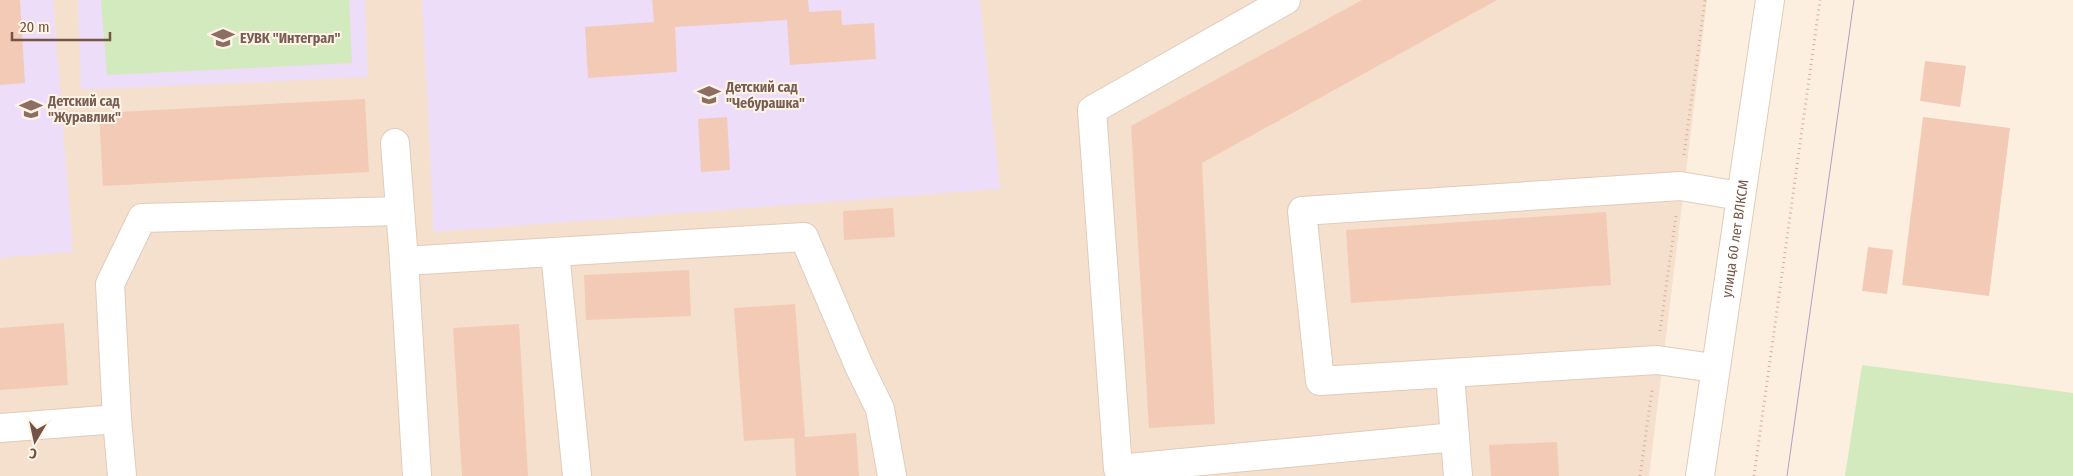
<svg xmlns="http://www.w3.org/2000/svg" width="2073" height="476" font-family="'Fira Sans Condensed',sans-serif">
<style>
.residential{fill:#f5e0ce}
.education{fill:#edddf9}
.green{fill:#d3eabe}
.building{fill:#f3cab6}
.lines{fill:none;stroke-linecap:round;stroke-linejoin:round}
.minor-casing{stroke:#e1cbbb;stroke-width:30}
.path{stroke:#d7ae9a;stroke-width:3;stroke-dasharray:1 4;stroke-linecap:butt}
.minor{stroke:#fff;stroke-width:28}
.tram{stroke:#b19fc6;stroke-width:1}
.labels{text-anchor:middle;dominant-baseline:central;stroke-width:4;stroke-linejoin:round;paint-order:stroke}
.education-label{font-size:14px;font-weight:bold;fill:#785e54;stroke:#fff4e6;text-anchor:start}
.street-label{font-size:14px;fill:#745446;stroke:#fff4e6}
</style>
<rect width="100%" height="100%" fill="#fdefe0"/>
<!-- residential -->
<path class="residential" d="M0,0H1707L1649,476H0Z"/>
<!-- education -->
<g class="education">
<path d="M0,0H53L73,252L0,258Z"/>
<path d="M78,0H365L368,77L81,90Z"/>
<path d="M422,0H980L1000,189L434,232Z"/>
</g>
<!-- green -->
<g class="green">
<path d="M101,0H349L352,63L107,75Z"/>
<path d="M1862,365L2073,393V476H1845Z"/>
</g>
<!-- building -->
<g class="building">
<path d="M0,0H20L25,83L0,85Z"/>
<path d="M652,0H808L809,12L841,10L842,25L874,23L876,59L790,65L787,20L675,27L677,72L588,78L585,27L654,22Z"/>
<path d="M1362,0H1497L1202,163L1215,424L1149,428L1131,126Z"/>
<path d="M1925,61L1966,66L1960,107L1920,101Z"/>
<path d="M365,99L369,172L103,186L99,113Z"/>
<path d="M727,117L730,170L701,172L698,119Z"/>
<path d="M1923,117L2010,128L1989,296L1902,285Z"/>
<path d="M893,208L895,237L844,240L843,211Z"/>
<path d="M1606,212L1611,285L1351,303L1346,230Z"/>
<path d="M1868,247L1893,250L1887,294L1862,291Z"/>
<path d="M689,270L691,316L586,320L584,275Z"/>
<path d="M795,304L805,437L856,433L859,476H796L794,438L744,441L734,308Z"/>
<path d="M64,323L68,385L0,390V328Z"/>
<path d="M519,324L528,476H462L453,328Z"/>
<path d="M1557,442L1559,476H1491L1489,445Z"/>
</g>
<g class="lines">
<defs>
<g id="minor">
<path d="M1286,0L1092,110L1118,469L1455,437"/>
<path d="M395,143L404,261L417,476"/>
<path d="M555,252L577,476"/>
<path d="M404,261L804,237L859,366L880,409L892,476"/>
<path d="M1714,368L1657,360L1320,381L1302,211L1680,186L1740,196"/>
<path d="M1450,374L1458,476"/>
<path d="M117,419L122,476"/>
<path d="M0,428L117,419L110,284L142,218L400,211"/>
<path id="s1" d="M1700,476L1770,0"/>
</g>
</defs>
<!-- minor casing -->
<use href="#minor" class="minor-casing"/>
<!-- path -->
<g class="path">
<path d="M1684,155L1705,0"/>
<path d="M1660,331L1676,216"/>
<path d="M1640,476L1652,390"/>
<path d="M1754,476L1820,0"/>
</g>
<!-- minor -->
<use href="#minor" class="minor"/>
<!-- tram -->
<path class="tram" d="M1787,476L1854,0"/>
</g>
<!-- icons -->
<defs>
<symbol id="school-bare" viewBox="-9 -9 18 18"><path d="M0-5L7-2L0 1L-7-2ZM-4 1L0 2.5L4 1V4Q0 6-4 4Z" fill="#8d6e63" stroke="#fff4e6" stroke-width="2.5" paint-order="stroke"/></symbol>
</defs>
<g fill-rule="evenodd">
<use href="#school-bare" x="207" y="22" width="32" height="32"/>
<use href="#school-bare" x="693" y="79" width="32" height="32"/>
<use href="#school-bare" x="15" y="93" width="32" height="32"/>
</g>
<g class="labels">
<!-- education labels -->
<g class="education-label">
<text x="240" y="38">ЕУВК "Интеграл"</text>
<text x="726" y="87">Детский сад<tspan x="726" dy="16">"Чебурашка"</tspan></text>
<text x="48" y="101">Детский сад<tspan x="48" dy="16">"Журавлик"</tspan></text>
</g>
<!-- street labels -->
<g class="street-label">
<text stroke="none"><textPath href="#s1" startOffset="240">улица 60 лет ВЛКСМ</textPath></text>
</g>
</g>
<!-- north arrow -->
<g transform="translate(35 441) rotate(189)" stroke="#fff4e6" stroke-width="4" paint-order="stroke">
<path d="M0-4L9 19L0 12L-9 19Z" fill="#745446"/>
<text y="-8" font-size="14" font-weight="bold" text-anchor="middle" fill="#745446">С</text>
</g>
<!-- scale -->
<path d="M12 32v8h98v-8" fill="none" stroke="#745446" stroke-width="2.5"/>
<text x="20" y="32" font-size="15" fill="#745446" stroke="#fff4e6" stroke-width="4" paint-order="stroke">20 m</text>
</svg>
